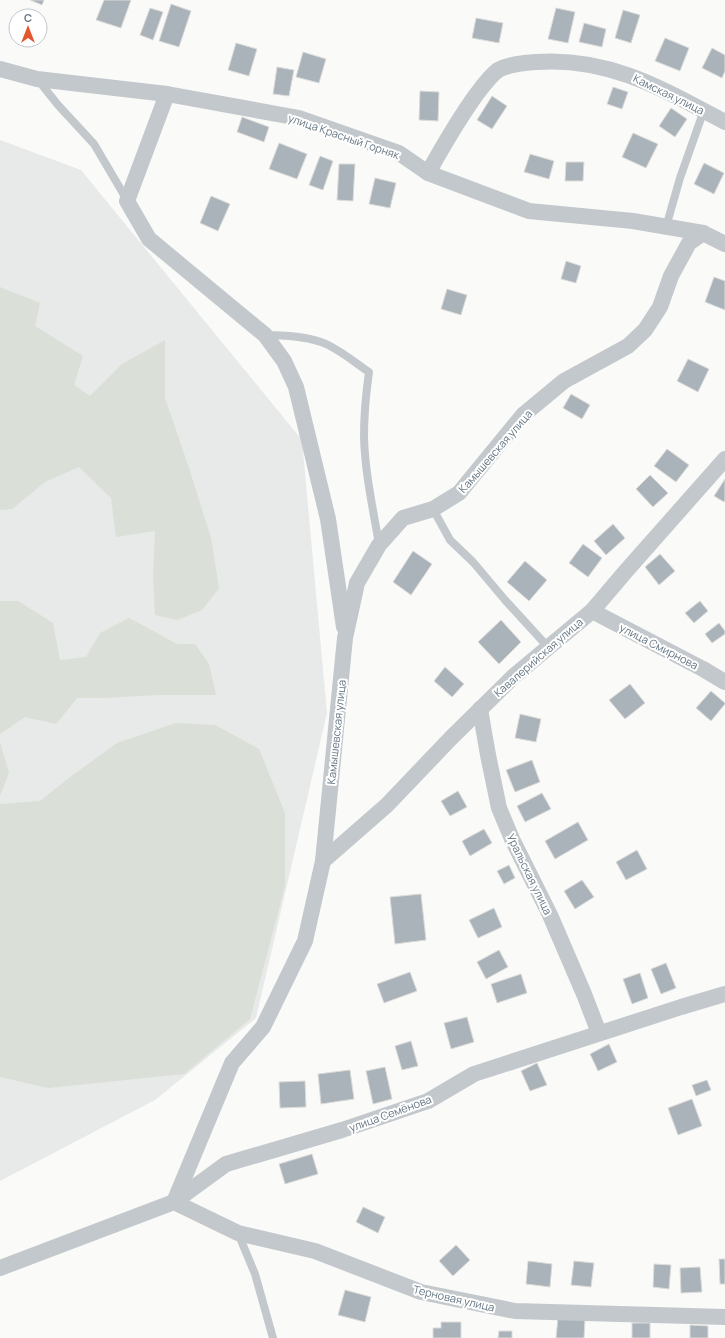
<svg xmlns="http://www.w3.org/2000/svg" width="725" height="1338" font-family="Manrope,sans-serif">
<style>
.built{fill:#e8e9e9}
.green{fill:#dadfd7}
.building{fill:#aab3b9;stroke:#dcdcda}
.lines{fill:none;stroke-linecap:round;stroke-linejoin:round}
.service{stroke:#c3c8cc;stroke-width:8}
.minor{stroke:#c3c8cc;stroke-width:16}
.labels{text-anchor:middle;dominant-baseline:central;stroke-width:4;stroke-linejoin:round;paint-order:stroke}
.street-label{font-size:11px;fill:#657683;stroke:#fff}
</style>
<rect width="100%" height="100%" fill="#fafaf8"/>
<!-- built -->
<path class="built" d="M0,140L81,170L302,440L327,713L256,1018L155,1100L0,1181Z"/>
<!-- green -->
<g class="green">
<path d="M0,287L40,303L35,326L83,356L74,385L90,396L122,364L165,340V398L189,468L211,538L219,588L202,610L177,620L155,615L153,574L155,531L116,537L111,498L79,467L45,482L12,509L0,510Z"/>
<path d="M0,601H18L53,623L60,660L86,657L100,633L129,618L177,644H195L209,664L216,695H156L104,698H77L56,724L25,717L0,734Z"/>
<path d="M176,723L215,725L259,749L285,813V886L250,1019L184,1074L48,1088L0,1077V804L40,801L70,777L117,743Z"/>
<path d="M0,742L9,773L0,796Z"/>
</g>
<!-- building -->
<g class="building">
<path d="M30,0H44L42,5Z"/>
<path d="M104,0H131L121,28L96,20Z"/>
<path d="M171,4L191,11L179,47L159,41Z"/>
<path d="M150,8L163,12L153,40L140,35Z"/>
<path d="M556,8L575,12L568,43L548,39Z"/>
<path d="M623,10L640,15L631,43L615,38Z"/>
<path d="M476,18L503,23L499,43L472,38Z"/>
<path d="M584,23L606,29L602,47L579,42Z"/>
<path d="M665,38L689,48L680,71L655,61Z"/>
<path d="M236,43L257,49L249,76L228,70Z"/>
<path d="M712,48L725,55V71L722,78L702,68Z"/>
<path d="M303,52L326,59L319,83L296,77Z"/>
<path d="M277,67L294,70L289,96L273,94Z"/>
<path d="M613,87L628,92L622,109L607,104Z"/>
<path d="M420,91L439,92L438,121L419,120Z"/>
<path d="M492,96L507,106L492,129L477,120Z"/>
<path d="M671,108L687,119L675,137L659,126Z"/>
<path d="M242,117L269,127L264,142L237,132Z"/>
<path d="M633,133L658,144L646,168L622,157Z"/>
<path d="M279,143L307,154L297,179L269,169Z"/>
<path d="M530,154L554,161L549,179L524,172Z"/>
<path d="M320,156L333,161L323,190L309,185Z"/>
<path d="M566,162H584L583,181H565Z"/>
<path d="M704,163L724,173L714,194L694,184Z"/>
<path d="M339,164H355L353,201L337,200Z"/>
<path d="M375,178L396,183L390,208L369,204Z"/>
<path d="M211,196L230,204L218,231L200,223Z"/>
<path d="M566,261L581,266L576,283L561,279Z"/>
<path d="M714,277L725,281V310L705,302Z"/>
<path d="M447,289L467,295L461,315L441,309Z"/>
<path d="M688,359L709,369L698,392L677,381Z"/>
<path d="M571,394L590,405L582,419L563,408Z"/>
<path d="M667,449L689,465L676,482L654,466Z"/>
<path d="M650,475L668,493L653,507L636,489Z"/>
<path d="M725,479V500L724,502L714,496Z"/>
<path d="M613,524L625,538L606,555L594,541Z"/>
<path d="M583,544L602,558L588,577L569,563Z"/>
<path d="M413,551L432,564L411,595L393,582Z"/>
<path d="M660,554L675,571L659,585L645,567Z"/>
<path d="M525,561L547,580L529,601L507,582Z"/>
<path d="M700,601L708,611L694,623L685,613Z"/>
<path d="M501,620L521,642L499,664L478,642Z"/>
<path d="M719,623L725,631V634L712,643L705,634Z"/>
<path d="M445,667L464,684L452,697L434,681Z"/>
<path d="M630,684L645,703L625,719L609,700Z"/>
<path d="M711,691L725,703V704L711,721L696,708Z"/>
<path d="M520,714L541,719L536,742L515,738Z"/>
<path d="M532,760L540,782L515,792L506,770Z"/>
<path d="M458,791L467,807L450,816L441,801Z"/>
<path d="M542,793L551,809L525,822L517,806Z"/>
<path d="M578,822L588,840L555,859L545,841Z"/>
<path d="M484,829L492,843L470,856L462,841Z"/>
<path d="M637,850L647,869L626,880L616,862Z"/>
<path d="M509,865L515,878L504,884L497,871Z"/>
<path d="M582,880L594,897L575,909L564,891Z"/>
<path d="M421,894L426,940L395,944L390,897Z"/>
<path d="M494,908L502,927L478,938L469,920Z"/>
<path d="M499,950L508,967L486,979L477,962Z"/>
<path d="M666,963L676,988L661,994L651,969Z"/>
<path d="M410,972L417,991L384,1003L377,984Z"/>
<path d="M640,973L648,998L632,1004L623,979Z"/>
<path d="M521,974L527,993L497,1003L491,984Z"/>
<path d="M467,1017L474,1042L451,1049L444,1023Z"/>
<path d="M411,1041L418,1066L402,1070L395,1046Z"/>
<path d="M609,1044L617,1062L598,1071L590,1054Z"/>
<path d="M537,1063L547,1085L530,1091L521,1071Z"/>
<path d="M385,1067L392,1099L373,1104L366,1071Z"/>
<path d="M350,1070L354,1099L321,1104L318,1074Z"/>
<path d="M707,1080L711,1090L696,1096L692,1085Z"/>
<path d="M305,1081L306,1107L280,1108L279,1082Z"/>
<path d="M692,1099L702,1126L678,1135L668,1108Z"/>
<path d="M312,1154L318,1174L285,1184L279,1164Z"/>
<path d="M363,1207L385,1217L378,1233L356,1222Z"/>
<path d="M456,1245L470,1260L453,1276L439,1261Z"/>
<path d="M719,1259H725V1284H720Z"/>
<path d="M528,1261L552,1264L550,1287L526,1284Z"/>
<path d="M574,1261L594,1263L591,1287L571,1285Z"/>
<path d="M654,1264L671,1265L669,1289L653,1287Z"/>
<path d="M700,1267L702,1292L681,1293L680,1268Z"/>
<path d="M345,1290L371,1297L365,1322L338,1315Z"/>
<path d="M558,1317L585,1319L584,1338H556Z"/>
<path d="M441,1322H461V1338H433V1328H441Z"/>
<rect x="632" y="1323" width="18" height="15"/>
<path d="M690,1325L708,1326V1338H690Z"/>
<path d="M499,1331H512V1338H498Z"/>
</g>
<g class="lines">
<!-- service -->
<g class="service">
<path d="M38,80L58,105L94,144L127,200"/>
<path d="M666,227L680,178L704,110"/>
<path d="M265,335C284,335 303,336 321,342C338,348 354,362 369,372C366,393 364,416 364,437C365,473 373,509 379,544"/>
<path d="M433,509L450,540L473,562L505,600L548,647"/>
<path d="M238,1233L255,1274L273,1338"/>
</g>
<!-- minor -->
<g class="minor">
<path d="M0,69L37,79L167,94L299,118L399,153L428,173L529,211L633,221L703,233L725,244"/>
<path d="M167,94L127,201L149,239L265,335L284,361L296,387L328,519L344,627"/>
<path d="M428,173C443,146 458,120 476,95C482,87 490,76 498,70C509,64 524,63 537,62C609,57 663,89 725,122"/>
<path d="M592,611L703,669L725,682"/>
<path d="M480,709L488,755L499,808L512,839L550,915L584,994L599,1033"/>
<path d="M323,861L387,805L451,738L514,676L592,611L626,571L725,459"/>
<path d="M174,1202L232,1063L263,1027L305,941L323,861L345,638L357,583L379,545L403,518L433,509L459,493L523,415L564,381L628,346L645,330L660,307L671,276L689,243L703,233"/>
<path d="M174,1202L238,1233L315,1251L421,1292L515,1311L725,1317"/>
<path d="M0,1268L174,1202L226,1164L342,1130L428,1101L474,1074L681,1007L725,994"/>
</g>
</g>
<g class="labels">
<!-- street labels -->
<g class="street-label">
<text transform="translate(669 94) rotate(26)">Камская улица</text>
<text transform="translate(344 136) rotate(19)">улица Красный Горняк</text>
<text transform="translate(495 451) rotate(-49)">Камышевская улица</text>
<text transform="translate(659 646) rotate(27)">улица Смирнова</text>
<text transform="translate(538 657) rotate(-41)">Кавалерийская улица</text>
<text transform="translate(336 732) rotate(-84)">Камышевская улица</text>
<text transform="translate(530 874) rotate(64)">Уральская улица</text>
<text transform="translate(390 1113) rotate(-20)">улица Семёнова</text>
<text transform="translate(454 1298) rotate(13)">Терновая улица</text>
</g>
</g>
<!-- north arrow -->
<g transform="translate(28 28)"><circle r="19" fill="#ffffff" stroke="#c1c8cd"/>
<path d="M0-3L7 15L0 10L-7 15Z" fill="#e4572e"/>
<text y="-6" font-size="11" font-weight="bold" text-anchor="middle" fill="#657683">С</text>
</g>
</svg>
